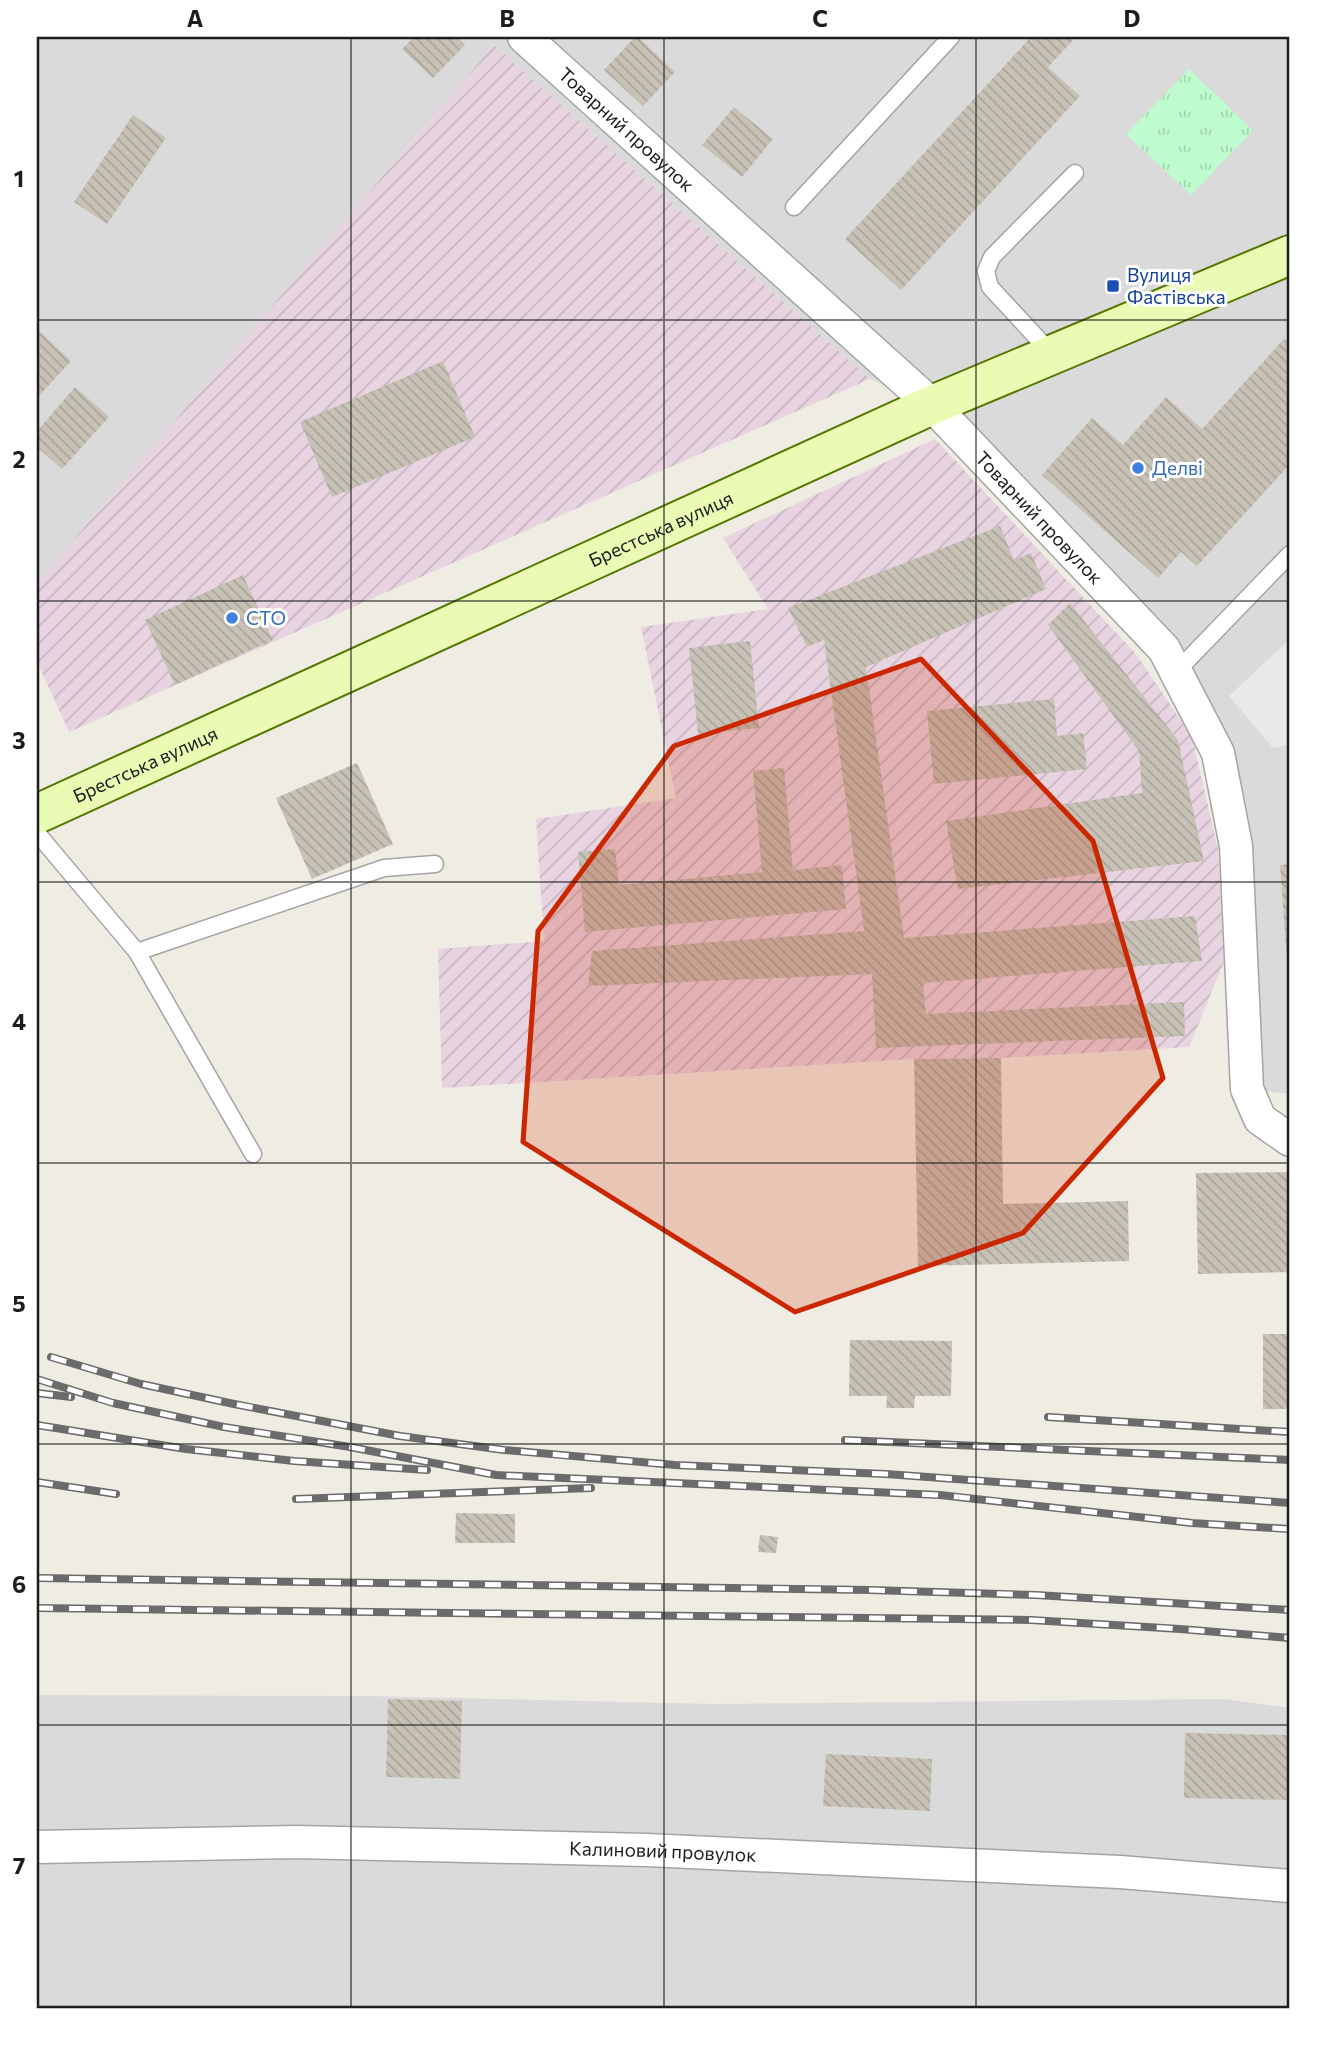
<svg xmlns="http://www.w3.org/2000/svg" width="1327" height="2045" font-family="Commissioner,sans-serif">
<defs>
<pattern id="industrial-furrows" width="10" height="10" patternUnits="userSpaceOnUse" patternTransform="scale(1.75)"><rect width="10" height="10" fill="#e8d4e1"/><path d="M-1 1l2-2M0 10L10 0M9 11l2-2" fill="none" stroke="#c7b6c1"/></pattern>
<pattern id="park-tufts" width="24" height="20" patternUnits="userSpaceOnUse" patternTransform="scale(1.75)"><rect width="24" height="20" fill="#befbce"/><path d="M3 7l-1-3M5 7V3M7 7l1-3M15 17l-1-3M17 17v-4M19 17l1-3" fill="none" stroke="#a3d7b0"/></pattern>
<pattern id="building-back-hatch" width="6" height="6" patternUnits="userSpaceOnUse" patternTransform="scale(1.75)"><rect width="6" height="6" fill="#c7c1b6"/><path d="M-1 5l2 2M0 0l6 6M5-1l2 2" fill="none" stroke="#aaa59c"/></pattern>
</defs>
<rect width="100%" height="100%" fill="#efede3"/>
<g fill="#dbdada">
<polygon points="37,37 1290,37 1290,1094 1247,1089 1236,846 1164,649 932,405 870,379 494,45 37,583"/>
<polygon points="37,1695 367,1696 714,1704 1224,1699 1290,1708 1290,2008 37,2008"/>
</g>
<g fill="url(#industrial-furrows)">
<polygon points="494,45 870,379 69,732 37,662 37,583"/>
<polygon points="935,439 1136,654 1192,737 1218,849 1224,962 1189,1047 1001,1058 914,1059 442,1088 438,949 544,941 536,819 676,798 641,627 768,609 723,538"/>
</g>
<polygon fill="url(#park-tufts)" points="1189,69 1253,130 1191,195 1126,134"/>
<polygon fill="#e9e9e9" points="1290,639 1290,744 1273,748 1229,696"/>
<g fill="url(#building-back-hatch)">
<polygon points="414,37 456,37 465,45 433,78 402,49"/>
<polygon points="635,37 638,37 675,72 643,106 604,70"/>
<polygon points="1028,37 1076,37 1048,67 1080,96 901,290 845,239 1030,38"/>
<polygon points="734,107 773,139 742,177 702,145"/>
<polygon points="133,115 166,138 107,224 74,202"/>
<polygon points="37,329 71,361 37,398"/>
<polygon points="1284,339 1290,344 1290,464 1197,566 1181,552 1158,578 1042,475 1092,418 1123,445 1166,397 1202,429"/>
<polygon points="443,361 475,437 332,497 300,422"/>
<polygon points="75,387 109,417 62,469 37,447 37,431"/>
<polygon points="1000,526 1014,560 1031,553 1046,589 866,667 904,938 1195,916 1202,961 923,983 926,1014 1184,1002 1185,1036 876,1048 872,974 588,986 592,951 864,931 824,640 807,647 788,608"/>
<polygon points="243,575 273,640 175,685 145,620"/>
<polygon points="1070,603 1178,740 1204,861 958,889 946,821 1142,793 1139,751 1048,625"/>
<polygon points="750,641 759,728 698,734 689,648"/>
<polygon points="1054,699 1057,736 1083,733 1087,769 934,784 927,711"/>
<polygon points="357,763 393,844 312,879 276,798"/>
<polygon points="784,768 793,870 842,865 846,909 585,932 578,852 615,849 619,885 762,872 753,771"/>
<polygon points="1290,864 1290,974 1288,974 1280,865"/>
<polygon points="1001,1058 1003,1204 1128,1201 1129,1261 918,1266 914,1059"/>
<polygon points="1290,1172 1290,1272 1198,1274 1196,1173"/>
<rect x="1263" y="1334" width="27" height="75"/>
<polygon points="850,1340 952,1341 951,1396 915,1396 914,1408 886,1408 887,1396 849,1396"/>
<polygon points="456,1513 515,1514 515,1543 455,1543"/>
<polygon points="760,1535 778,1537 776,1553 758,1552"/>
<polygon points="388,1699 462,1701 460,1779 386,1777"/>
<polygon points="1185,1733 1290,1735 1290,1800 1184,1798"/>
<polygon points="826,1754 932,1759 930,1811 823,1806"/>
</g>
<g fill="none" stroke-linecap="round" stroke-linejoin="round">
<defs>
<g id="lane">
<polyline points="794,207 951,37"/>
<polyline points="1052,354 990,287 986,271 992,257 1075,173"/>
<polyline points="1176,672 1290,554"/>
<polyline points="37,833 137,952 253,1154"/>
<polyline points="137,952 384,868 435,864"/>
</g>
<g id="street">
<path id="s1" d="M524 37 932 405 1164 649 1218 753 1236 846 1247 1089 1260 1119 1290 1140"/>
<path id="s2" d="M37 1847 296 1842 647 1850 1120 1872 1290 1886"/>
</g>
<g id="secondary">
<path id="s3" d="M37 814 932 405 1290 255"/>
</g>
</defs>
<use href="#lane" stroke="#a4a4a4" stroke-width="19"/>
<use href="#street" stroke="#a4a4a4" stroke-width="35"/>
<use href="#secondary" stroke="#547701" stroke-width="42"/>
<use href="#lane" stroke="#fff" stroke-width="16"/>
<use href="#street" stroke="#fff" stroke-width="32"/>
<use href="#secondary" stroke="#eafbb4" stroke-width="38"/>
<defs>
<g id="rail">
<polyline points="51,1357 141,1384 234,1404 400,1436 504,1450 675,1465 886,1474 1290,1503"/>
<polyline points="37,1379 113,1403 224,1427 350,1447 496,1475 940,1495 1192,1523 1290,1529"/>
<polyline points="37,1393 71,1397"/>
<polyline points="1048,1417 1290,1432"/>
<polyline points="37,1425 186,1449 294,1461 427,1470"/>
<polyline points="845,1440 1290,1460"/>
<polyline points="37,1482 116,1494"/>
<polyline points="296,1499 591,1488"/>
<polyline points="37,1578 870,1590 1036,1595 1290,1610"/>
<polyline points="37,1608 1031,1620 1180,1629 1290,1638"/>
</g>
</defs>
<use href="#rail" stroke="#6b6b6b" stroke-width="8"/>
<use href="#rail" stroke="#fff" stroke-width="5" stroke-dasharray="16" stroke-linecap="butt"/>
</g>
<path fill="#cb2700" fill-opacity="0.2" stroke="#cb2700" stroke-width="5" stroke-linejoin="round" d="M921 659 1093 841 1163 1078 1023 1233 795 1312 523 1142 538 931 674 746Z"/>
<path fill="none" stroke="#1d1d1d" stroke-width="2" stroke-opacity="0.55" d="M351 37V2008M664 37V2008M976 37V2008M37 320H1290M37 601H1290M37 882H1290M37 1163H1290M37 1444H1290M37 1725H1290"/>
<rect fill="#1a4fb4" stroke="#fff" stroke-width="2.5" x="1106" y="279" width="14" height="14" rx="3.5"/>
<g fill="#3f7fe0" stroke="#fff" stroke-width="2.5">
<circle cx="1138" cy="468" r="7"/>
<circle cx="232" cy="618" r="7"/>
</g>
<g text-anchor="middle" stroke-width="6" stroke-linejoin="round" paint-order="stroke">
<g font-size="19" fill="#1d1d1d" stroke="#fff">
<text dy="7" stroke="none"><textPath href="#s1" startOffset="138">Товарний провулок</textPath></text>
<text dy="7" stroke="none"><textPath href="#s1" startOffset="705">Товарний провулок</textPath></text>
<text dy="7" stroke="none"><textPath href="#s3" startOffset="686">Брестська вулиця</textPath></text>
<text dy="7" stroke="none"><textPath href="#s3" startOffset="119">Брестська вулиця</textPath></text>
<text dy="7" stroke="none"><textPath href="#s2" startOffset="626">Калиновий провулок</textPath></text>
</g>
<g font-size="19" fill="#164399" stroke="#fff" text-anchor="start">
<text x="1127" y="282">Вулиця<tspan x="1127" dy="22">Фастівська</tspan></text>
</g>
<g font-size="19" fill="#366cbe" stroke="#fff" text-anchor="start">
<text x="1152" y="475">Делві</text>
<text x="246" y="625">СТО</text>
</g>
</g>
<rect width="1327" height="2045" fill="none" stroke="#ffffff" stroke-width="77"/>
<rect x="38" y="38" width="1250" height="1969" fill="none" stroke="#1d1d1d" stroke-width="2.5"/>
<g font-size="23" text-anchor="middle" font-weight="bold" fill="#1d1d1d">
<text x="195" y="27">A</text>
<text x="507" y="27">B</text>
<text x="820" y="27">C</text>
<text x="1132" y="27">D</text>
<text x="19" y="187">1</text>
<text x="19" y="468">2</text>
<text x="19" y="749">3</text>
<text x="19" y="1030">4</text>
<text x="19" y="1312">5</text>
<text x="19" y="1593">6</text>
<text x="19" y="1874">7</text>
</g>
</svg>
